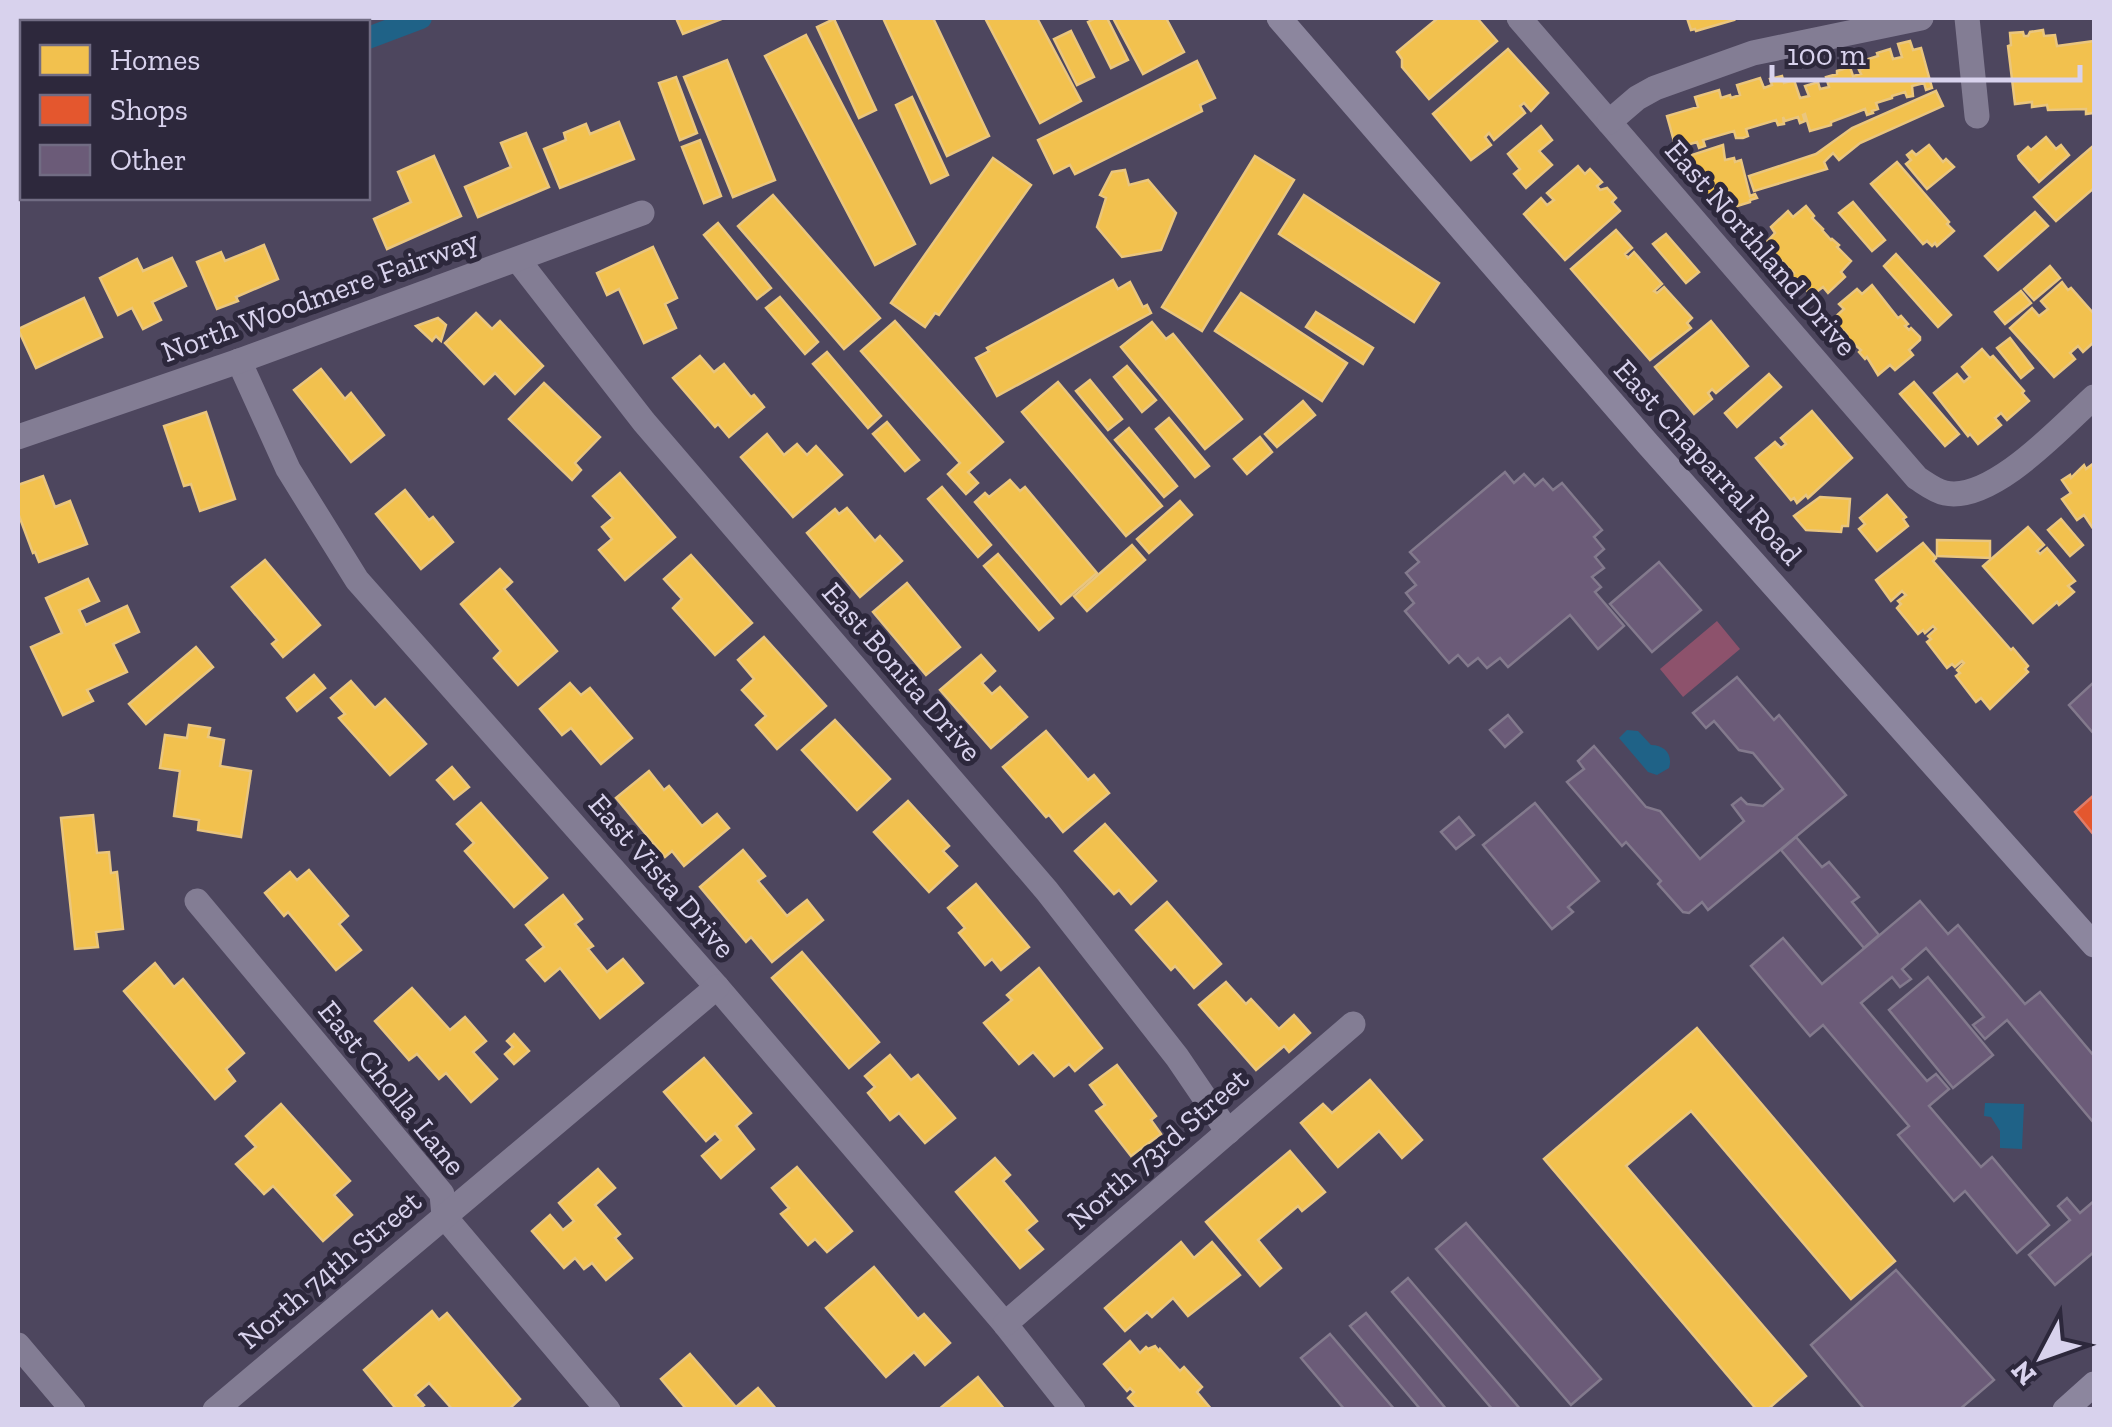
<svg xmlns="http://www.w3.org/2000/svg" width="2112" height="1427" font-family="'Zilla Slab',serif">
<rect width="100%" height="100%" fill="#4d465e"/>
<polygon fill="#8d526c" points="1717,621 1740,649 1683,697 1660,669"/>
<g fill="#1f6287">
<path d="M1627 730 1638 731 1651 745C1665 745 1673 755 1669 768L1657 775 1648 772 1619 738Z"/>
<polygon points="1985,1103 2024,1104 2022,1149 2000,1148 2000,1131 1991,1117 1984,1116"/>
</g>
<g fill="#f2c14e" stroke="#eac67e" stroke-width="2.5">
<polygon points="676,18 724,18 683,34"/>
<polygon points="883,18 933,18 989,136 947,156"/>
<polygon points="985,18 1037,18 1081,101 1040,123"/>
<polygon points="1096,18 1107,18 1128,60 1111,68 1088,22"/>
<polygon points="1113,18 1166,18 1184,52 1143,74"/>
<polygon points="1438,18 1477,18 1497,41 1429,99 1402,67 1402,59 1397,52"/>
<polygon points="1687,18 1733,18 1734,20 1696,31 1695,29 1691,30"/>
<polygon points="834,19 876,110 859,118 817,27"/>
<polygon points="2043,30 2044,36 2055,35 2057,46 2094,41 2094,113 2086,114 2086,109 2048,110 2047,105 2032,107 2032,102 2015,104 2008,46 2011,45 2010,33 2023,32 2024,36 2028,36 2030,32"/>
<polygon points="1071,31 1094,77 1077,85 1054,39"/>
<polygon points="806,35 915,244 875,265 765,56"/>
<polygon points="1910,41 1913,50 1921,48 1932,88 1926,90 1924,83 1912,86 1913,96 1907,97 1905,92 1892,96 1892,98 1876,103 1878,109 1872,111 1873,113 1867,115 1865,109 1831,122 1831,125 1810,131 1805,114 1803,115 1805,121 1800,123 1798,117 1785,121 1783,117 1784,124 1778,125 1776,120 1746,129 1748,136 1743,138 1736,138 1734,131 1703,140 1705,146 1699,148 1697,142 1683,146 1686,157 1723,145 1725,160 1734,158 1735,162 1741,160 1750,196 1755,194 1757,198 1750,200 1750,202 1718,212 1715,204 1709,205 1705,193 1701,195 1697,182 1705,180 1703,173 1694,176 1691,168 1682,170 1667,116 1698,107 1695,97 1719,90 1721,98 1730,95 1731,98 1740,95 1737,85 1760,78 1764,88 1772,85 1770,79 1782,76 1784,83 1794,80 1800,98 1809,96 1805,86 1818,82 1820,89 1829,87 1826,77 1837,74 1837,71 1850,67 1853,76 1861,74 1859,70 1867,67 1865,60 1878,56 1877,53 1890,49 1893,59 1902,57 1898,44"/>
<polygon points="1508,49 1548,93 1531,111 1524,103 1520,106 1525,113 1494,140 1489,133 1485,137 1491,145 1471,160 1433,114"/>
<polygon points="727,60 775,180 733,197 684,77"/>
<polygon points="1197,61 1215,98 1200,105 1202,111 1075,174 1070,165 1054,173 1038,140"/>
<polygon points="676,77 697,133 680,140 659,83"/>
<polygon points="1936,91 1943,106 1860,143 1839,160 1833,153 1824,162 1827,169 1754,191 1749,176 1816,154 1852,128"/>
<polygon points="912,97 948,175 931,183 896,105"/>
<polygon points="619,122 634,159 560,188 544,149 566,140 564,133 586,124 590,134"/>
<polygon points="1541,126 1552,140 1539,151 1552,165 1526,188 1514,174 1520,169 1508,154"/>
<polygon points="526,133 549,187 478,217 465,187 511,167 501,143"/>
<polygon points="2046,137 2056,149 2061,145 2069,155 2039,182 2019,159 2018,156 2028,147 2031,150"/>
<polygon points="700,140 721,196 704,203 682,147"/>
<polygon points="1929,145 1943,162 1946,159 1954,167 1927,189 1906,164 1911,160 1907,155 1912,151 1916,155"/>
<polygon points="2092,147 2094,149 2094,188 2056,221 2034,197"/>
<polygon points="434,156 461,216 387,249 374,219 411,202 398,172"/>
<polygon points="1255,156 1294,180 1202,331 1162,307"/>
<polygon points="993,158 1031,185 939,315 935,313 925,327 891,303"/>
<polygon points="1897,162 1949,222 1947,224 1954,231 1937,246 1935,243 1932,246 1927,241 1923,244 1871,184"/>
<polygon points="1578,166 1585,174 1590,169 1602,182 1597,186 1600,190 1607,188 1616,198 1612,202 1620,211 1565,260 1524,214 1541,198 1547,205 1554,200 1547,193"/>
<polygon points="1125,170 1129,185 1148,180 1176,213 1161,250 1122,257 1097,227 1106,198 1100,195 1112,172"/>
<polygon points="773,195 880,318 844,349 738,226"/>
<polygon points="1304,195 1439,283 1414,322 1279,234"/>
<polygon points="1853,202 1885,240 1872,251 1839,213"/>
<polygon points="1806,206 1814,216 1812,218 1823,229 1822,230 1831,240 1832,239 1839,245 1837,247 1851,261 1841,272 1845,277 1828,293 1823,287 1811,296 1799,280 1797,282 1792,275 1794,273 1765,244 1775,233 1771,227 1788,211 1793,217"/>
<polygon points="2035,212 2048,226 1998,270 1985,256"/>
<polygon points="718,223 771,288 757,299 704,235"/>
<polygon points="1616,230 1632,248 1625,254 1628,258 1634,252 1662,284 1654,291 1657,293 1664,287 1692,318 1687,323 1691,328 1650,360 1571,269"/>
<polygon points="1666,234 1699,272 1686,283 1653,244"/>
<polygon points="264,245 278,279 236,297 238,301 217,309 197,262 221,252 225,261"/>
<polygon points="653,247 677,298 665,304 676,328 644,343 619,289 607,295 597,273"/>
<polygon points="1896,254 1951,315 1938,327 1884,266"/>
<polygon points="172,258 186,286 152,302 161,320 143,329 132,308 118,315 100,278 137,259 143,271"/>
<polygon points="2050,266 2060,278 2034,300 2024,289"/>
<polygon points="1113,280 1118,289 1130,282 1143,307 1147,305 1151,313 997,396 976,358 989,351 987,348"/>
<polygon points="2062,282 2068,290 2071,288 2094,314 2094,342 2083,352 2078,346 2070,353 2075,359 2054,377 2010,328 2032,308 2039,316 2048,309 2041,301"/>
<polygon points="1872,285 1898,318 1901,316 1908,324 1905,326 1909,330 1911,328 1920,337 1920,340 1909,350 1913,355 1895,370 1890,365 1878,375 1867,357 1865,359 1859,352 1861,350 1845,336 1847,334 1832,320 1844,309 1839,304 1857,289 1862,294"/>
<polygon points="2021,291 2031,303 2005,324 1995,312"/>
<polygon points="1241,293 1347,363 1322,401 1215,331"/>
<polygon points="780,297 818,342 805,354 766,308"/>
<polygon points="84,298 102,337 36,368 18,329"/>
<polygon points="1316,312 1373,348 1363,364 1306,327"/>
<polygon points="476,313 492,329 500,321 543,366 515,394 495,373 484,384 445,343"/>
<polygon points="438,318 446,325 441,341 436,336 432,341 416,326"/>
<polygon points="895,321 1003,442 968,472 978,483 966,494 948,474 960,463 861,351"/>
<polygon points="1711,321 1748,366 1716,393 1712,389 1708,393 1712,399 1694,414 1655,367"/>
<polygon points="1152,322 1166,339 1173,334 1242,419 1205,449 1121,347"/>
<polygon points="2010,338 2033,368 2021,378 1997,348"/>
<polygon points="1982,349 1990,358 1993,356 2024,391 2022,393 2029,401 2007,420 2001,413 1995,418 2001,425 1978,444 1970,434 1968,436 1934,393 1957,374 1964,382 1970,377 1962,367"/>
<polygon points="827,352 881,416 868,428 813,364"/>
<polygon points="700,356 714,372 724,364 751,397 754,395 764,407 729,437 718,424 715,427 673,378"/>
<polygon points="1127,366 1156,400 1142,412 1114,377"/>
<polygon points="321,369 345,399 351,393 384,435 351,462 294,390"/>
<polygon points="1769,374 1781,387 1737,427 1725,413"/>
<polygon points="1090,380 1122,419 1108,430 1076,391"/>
<polygon points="1058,382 1162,506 1126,536 1022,412"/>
<polygon points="1914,382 1959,434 1945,446 1900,394"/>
<polygon points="544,383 600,437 575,463 581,470 572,480 509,419"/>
<polygon points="1303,401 1315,415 1277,447 1265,434"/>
<polygon points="1812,411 1852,458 1808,498 1806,495 1797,503 1794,498 1791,500 1756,458 1775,442 1781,448 1786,444 1781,438"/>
<polygon points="206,412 235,499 200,511 191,484 184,486 164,426"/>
<polygon points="1169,418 1209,466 1195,477 1156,429"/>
<polygon points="887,422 919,460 905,471 873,434"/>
<polygon points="1129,428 1177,486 1164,497 1115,440"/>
<polygon points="767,434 784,455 797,444 807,455 816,446 842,475 793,517 741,457"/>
<polygon points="1260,437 1272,452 1247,474 1234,459"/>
<polygon points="2094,463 2094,525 2092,527 2084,515 2077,520 2062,499 2071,493 2062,480 2070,475 2071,478 2084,465 2086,469"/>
<polygon points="620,473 675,537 625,580 599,550 612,539 602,527 613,518 593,496"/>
<polygon points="43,476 55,507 70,501 87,544 39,562 35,552 33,553 18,513 18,485"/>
<polygon points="1010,480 1020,491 1025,487 1097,573 1061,604 975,502 985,493 989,497"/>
<polygon points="942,487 991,545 978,557 928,499"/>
<polygon points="405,490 429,520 433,517 453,542 421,569 376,514"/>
<polygon points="1887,495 1906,517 1903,519 1908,526 1877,551 1859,529 1865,524 1860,518"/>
<polygon points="1820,497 1850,499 1848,526 1842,526 1841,532 1806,530 1794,516"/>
<polygon points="1180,501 1192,515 1149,553 1137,539"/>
<polygon points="847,508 875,541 880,536 902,561 860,597 807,533 835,509 839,514"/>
<polygon points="2061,519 2083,545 2070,556 2048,530"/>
<polygon points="2028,527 2044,545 2037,551 2040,554 2047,548 2075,581 2068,586 2074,592 2059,605 2057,602 2033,623 1983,566"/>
<polygon points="1937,540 1990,541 1990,558 1937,556"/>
<polygon points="1923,543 1936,558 1933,561 2011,650 2013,648 2028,666 2025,669 2028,672 1990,709 1981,698 1976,702 1956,676 1960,673 1957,670 1964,663 1962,661 1955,667 1952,664 1947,668 1927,642 1931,639 1928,636 1936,629 1933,626 1925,633 1923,630 1918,634 1897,608 1901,604 1898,601 1906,595 1902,591 1891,601 1876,580"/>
<polygon points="1132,545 1145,560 1087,611 1074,596"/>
<polygon points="998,554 1053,618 1039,630 984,566"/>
<polygon points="691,555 752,623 715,655 673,608 682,599 664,579"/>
<polygon points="265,560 320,625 283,657 272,644 277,640 232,587"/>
<polygon points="500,569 512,582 504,589 557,651 518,685 494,658 501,651 461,604"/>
<polygon points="88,579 99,601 79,610 86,625 127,606 139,632 113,644 127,672 87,690 93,701 63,715 31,647 62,633 46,598"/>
<polygon points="907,583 960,647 926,675 873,612"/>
<polygon points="764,637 826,706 777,749 756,725 766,716 742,690 754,679 738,660"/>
<polygon points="196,647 213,667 146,724 129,704"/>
<polygon points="981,655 995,671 982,683 992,694 1000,687 1027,717 991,748 940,690"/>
<polygon points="314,675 325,688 297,711 287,698"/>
<polygon points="351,681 375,708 385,699 426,744 390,775 339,718 345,714 331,698"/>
<polygon points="570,683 581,695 590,688 632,738 601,764 571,728 562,735 540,709"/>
<polygon points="835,720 890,779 857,810 802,750"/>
<polygon points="189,725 210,728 208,737 224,740 220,766 251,771 241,837 198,830 199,820 174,816 180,771 160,768 165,735 187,738"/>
<polygon points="1046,731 1088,780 1094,775 1109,793 1063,832 1049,815 1046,817 1003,767"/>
<polygon points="452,767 469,787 454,799 437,780"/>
<polygon points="649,771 664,790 669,786 702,826 717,814 729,828 684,866 672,851 665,857 616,798"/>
<polygon points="908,801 949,846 943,851 957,866 929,892 874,832"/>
<polygon points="481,803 547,878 514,907 465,851 474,843 457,824"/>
<polygon points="93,815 97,853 109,852 111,873 117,872 123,929 96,932 98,947 75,949 61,818"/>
<polygon points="1105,824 1156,881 1131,904 1119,890 1114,894 1075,851"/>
<polygon points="743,850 765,876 758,881 787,916 807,900 823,920 772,962 751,937 746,942 700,887"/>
<polygon points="309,870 348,916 339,924 361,950 336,970 288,912 284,916 265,893 290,872 297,880"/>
<polygon points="976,884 1029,947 1001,970 992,959 985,965 959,933 965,928 948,908"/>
<polygon points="563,895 582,919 575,924 593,946 588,949 607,972 623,959 643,983 600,1018 560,968 545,981 527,960 544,947 526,925"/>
<polygon points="1167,902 1221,964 1194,988 1175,966 1171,970 1136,930"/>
<polygon points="802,952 879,1042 849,1068 772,978"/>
<polygon points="155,963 174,987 183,979 244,1053 226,1069 235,1081 215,1099 124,991"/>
<polygon points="1039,968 1102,1048 1075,1071 1069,1064 1054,1076 1033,1052 1019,1064 984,1023 1012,1000 1007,995"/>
<polygon points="1226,982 1246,1004 1251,999 1279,1029 1294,1015 1310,1033 1289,1052 1284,1046 1256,1070 1199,1005"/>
<polygon points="412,988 450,1030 465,1017 486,1041 473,1052 497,1079 471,1102 446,1073 439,1079 417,1054 409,1060 375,1021"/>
<polygon points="1697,1028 1895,1261 1851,1299 1691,1111 1626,1166 1806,1376 1767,1410 1757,1410 1544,1159"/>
<polygon points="514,1034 529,1051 514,1064 505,1054 513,1047 507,1041"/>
<polygon points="890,1055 911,1080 918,1075 955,1118 925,1143 899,1113 890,1120 868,1093 875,1087 865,1076"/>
<polygon points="704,1058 751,1113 736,1126 754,1149 721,1178 702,1156 721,1140 715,1133 706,1141 664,1092"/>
<polygon points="1117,1065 1156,1116 1151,1120 1161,1134 1131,1156 1096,1111 1105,1105 1090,1085"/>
<polygon points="1370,1080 1422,1140 1402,1158 1379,1131 1338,1167 1301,1123 1323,1104 1332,1113"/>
<polygon points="281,1104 350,1181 334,1195 352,1215 323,1241 273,1186 264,1194 236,1164 256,1147 246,1136"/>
<polygon points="1290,1151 1325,1192 1302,1211 1298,1206 1258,1240 1281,1268 1260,1286 1206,1222"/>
<polygon points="995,1158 1010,1175 1003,1181 1037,1221 1026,1230 1043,1249 1020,1268 956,1192"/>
<polygon points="797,1167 852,1231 827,1252 815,1239 808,1245 781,1214 789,1208 772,1188"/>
<polygon points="598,1169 615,1188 595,1205 620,1234 615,1238 632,1258 606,1280 592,1263 584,1269 575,1258 564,1268 532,1231 550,1215 563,1230 574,1221 559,1203"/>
<polygon points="1181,1242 1194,1258 1212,1242 1240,1275 1188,1316 1173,1298 1152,1317 1147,1312 1125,1331 1105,1308"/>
<polygon points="874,1267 918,1319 924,1314 950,1343 925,1365 914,1352 886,1377 826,1308"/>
<polygon points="432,1311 439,1320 447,1313 520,1399 508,1410 453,1410 429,1383 415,1395 424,1405 418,1410 397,1410 364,1370"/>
<polygon points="1130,1341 1140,1353 1146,1347 1148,1349 1155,1346 1159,1351 1160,1349 1180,1371 1184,1367 1202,1387 1197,1392 1212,1410 1139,1410 1128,1398 1134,1392 1130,1388 1127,1391 1104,1364"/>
<polygon points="690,1354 736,1407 758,1388 777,1410 687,1410 661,1379"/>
<polygon points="978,1377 1005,1410 938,1410"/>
</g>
<polygon fill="#e4572e" stroke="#e07c67" stroke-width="2.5" points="2094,795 2094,835 2075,812"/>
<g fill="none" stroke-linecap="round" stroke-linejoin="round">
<g stroke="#1f6287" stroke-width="22">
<polyline points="368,38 421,18"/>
<polyline points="18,171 22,169"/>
</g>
</g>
<g fill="#6b5b78" stroke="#837a8d" stroke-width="2.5">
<polygon points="1505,472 1514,483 1524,474 1535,486 1543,479 1553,490 1562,483 1602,530 1594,537 1604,549 1595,557 1604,568 1592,577 1601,587 1595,592 1624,626 1598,649 1570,615 1508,667 1500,658 1487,668 1478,658 1468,666 1458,655 1449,663 1405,611 1414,603 1406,593 1416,585 1406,573 1419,562 1410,552"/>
<polygon points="1659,562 1701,610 1652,652 1610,604"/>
<polygon points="1737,677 1774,720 1779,715 1846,795 1708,910 1702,902 1689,913 1683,912 1658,884 1661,881 1626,842 1622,846 1567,782 1584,769 1578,761 1594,746 1646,807 1660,811 1700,859 1744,821 1732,805 1741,798 1747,804 1763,806 1783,789 1753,753 1739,750 1714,721 1706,728 1693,713"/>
<polygon points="2094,682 2094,734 2069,705"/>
<polygon points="1508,715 1522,732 1505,747 1490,730"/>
<polygon points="1535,803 1599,881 1568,907 1573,912 1552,929 1483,845"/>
<polygon points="1459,817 1474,835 1456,849 1441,832"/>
<polygon points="1796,837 1822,867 1829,862 1859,897 1852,902 1879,935 1864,948 1781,850"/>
<polygon points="1920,901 1948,934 1958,925 2025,1004 2040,992 2094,1056 2094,1123 2007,1020 1985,1039 1973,1025 1984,1017 1926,948 1902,969 1911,979 1900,987 1892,977 1861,1003 1927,1081 1936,1074 1949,1089 1929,1106 1981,1167 1992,1157 2049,1225 2017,1253 1965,1191 1954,1201 1898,1135 1909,1126 1823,1025 1810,1036 1751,966 1783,938 1822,984"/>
<polygon points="1928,977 1993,1055 1953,1088 1889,1010"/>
<polygon points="2067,1198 2080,1213 2094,1201 2094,1252 2055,1285 2029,1255 2070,1220 2058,1206"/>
<polygon points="1466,1223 1601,1379 1571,1405 1436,1249"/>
<polygon points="1896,1270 1994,1380 1959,1410 1865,1410 1811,1345"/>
<polygon points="1408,1278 1521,1410 1493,1410 1392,1292"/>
<polygon points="1366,1313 1447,1410 1421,1410 1350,1326"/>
<polygon points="1330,1334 1395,1410 1345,1410 1301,1358"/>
</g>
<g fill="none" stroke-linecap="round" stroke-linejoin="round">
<g stroke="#837d94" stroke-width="25">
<path d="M1519 18 1917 478C1925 483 1935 491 1945 493 1992 503 2061 427 2094 397"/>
<polyline points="1967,18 1977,116"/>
<polyline points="1609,122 1637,98 1655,88 1753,53 1921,18"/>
<polyline points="518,260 644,422 1047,891 1177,1057 1228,1132"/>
<polyline points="239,361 288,469 357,580 717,987 1005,1324 1073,1410"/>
<polyline points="18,437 239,361 642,213"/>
<polyline points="197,901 442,1194 444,1216 608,1410"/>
<polyline points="1005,1324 1353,1024"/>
<polyline points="18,1345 73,1410"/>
<polyline points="215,1410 717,987"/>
</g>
<g stroke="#8c869e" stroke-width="25">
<polyline points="1279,18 1647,443 2094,945"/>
<polyline points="2065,1410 2094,1384"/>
</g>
</g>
<g text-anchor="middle" stroke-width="10" stroke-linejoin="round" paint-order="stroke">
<g font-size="30" fill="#d8d2ed" stroke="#2d283c">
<text transform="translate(1761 248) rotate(49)" y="10">East Northland Drive</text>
<text transform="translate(320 296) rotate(-20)" y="10">North Woodmere Fairway</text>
<text transform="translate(1708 462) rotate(48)" y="10">East Chaparral Road</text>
<text transform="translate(902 672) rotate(49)" y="10">East Bonita Drive</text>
<text transform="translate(662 876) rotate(49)" y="10">East Vista Drive</text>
<text transform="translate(392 1088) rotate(51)" y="10">East Cholla Lane</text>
<text transform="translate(1158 1149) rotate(-41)" y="10">North 73rd Street</text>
<text transform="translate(330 1270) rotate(-40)" y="10">North 74th Street</text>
</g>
</g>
<rect width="2112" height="1427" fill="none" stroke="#d8d2ed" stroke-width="40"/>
<rect x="20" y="20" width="350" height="180" fill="#2d283c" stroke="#716c83" stroke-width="2.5"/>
<rect x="40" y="45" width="50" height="30" fill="#f2c14e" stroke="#716c83" stroke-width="2.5"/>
<text x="110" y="70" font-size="30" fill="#d8d2ed">Homes</text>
<rect x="40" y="95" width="50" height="30" fill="#e4572e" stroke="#716c83" stroke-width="2.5"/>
<text x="110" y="120" font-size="30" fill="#d8d2ed">Shops</text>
<rect x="40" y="145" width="50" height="30" fill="#6b5b78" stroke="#716c83" stroke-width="2.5"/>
<text x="110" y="170" font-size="30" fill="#d8d2ed">Other</text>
<g transform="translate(2042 1357) rotate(229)" stroke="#2d283c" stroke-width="8" paint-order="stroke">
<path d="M0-8L18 38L0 25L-18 38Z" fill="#d8d2ed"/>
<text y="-15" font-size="28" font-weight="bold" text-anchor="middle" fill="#d8d2ed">N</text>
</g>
<path d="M1772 65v15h308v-15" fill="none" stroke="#d8d2ed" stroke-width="5"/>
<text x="1787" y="65" font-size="30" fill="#d8d2ed" stroke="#2d283c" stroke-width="8" paint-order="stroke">100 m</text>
</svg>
